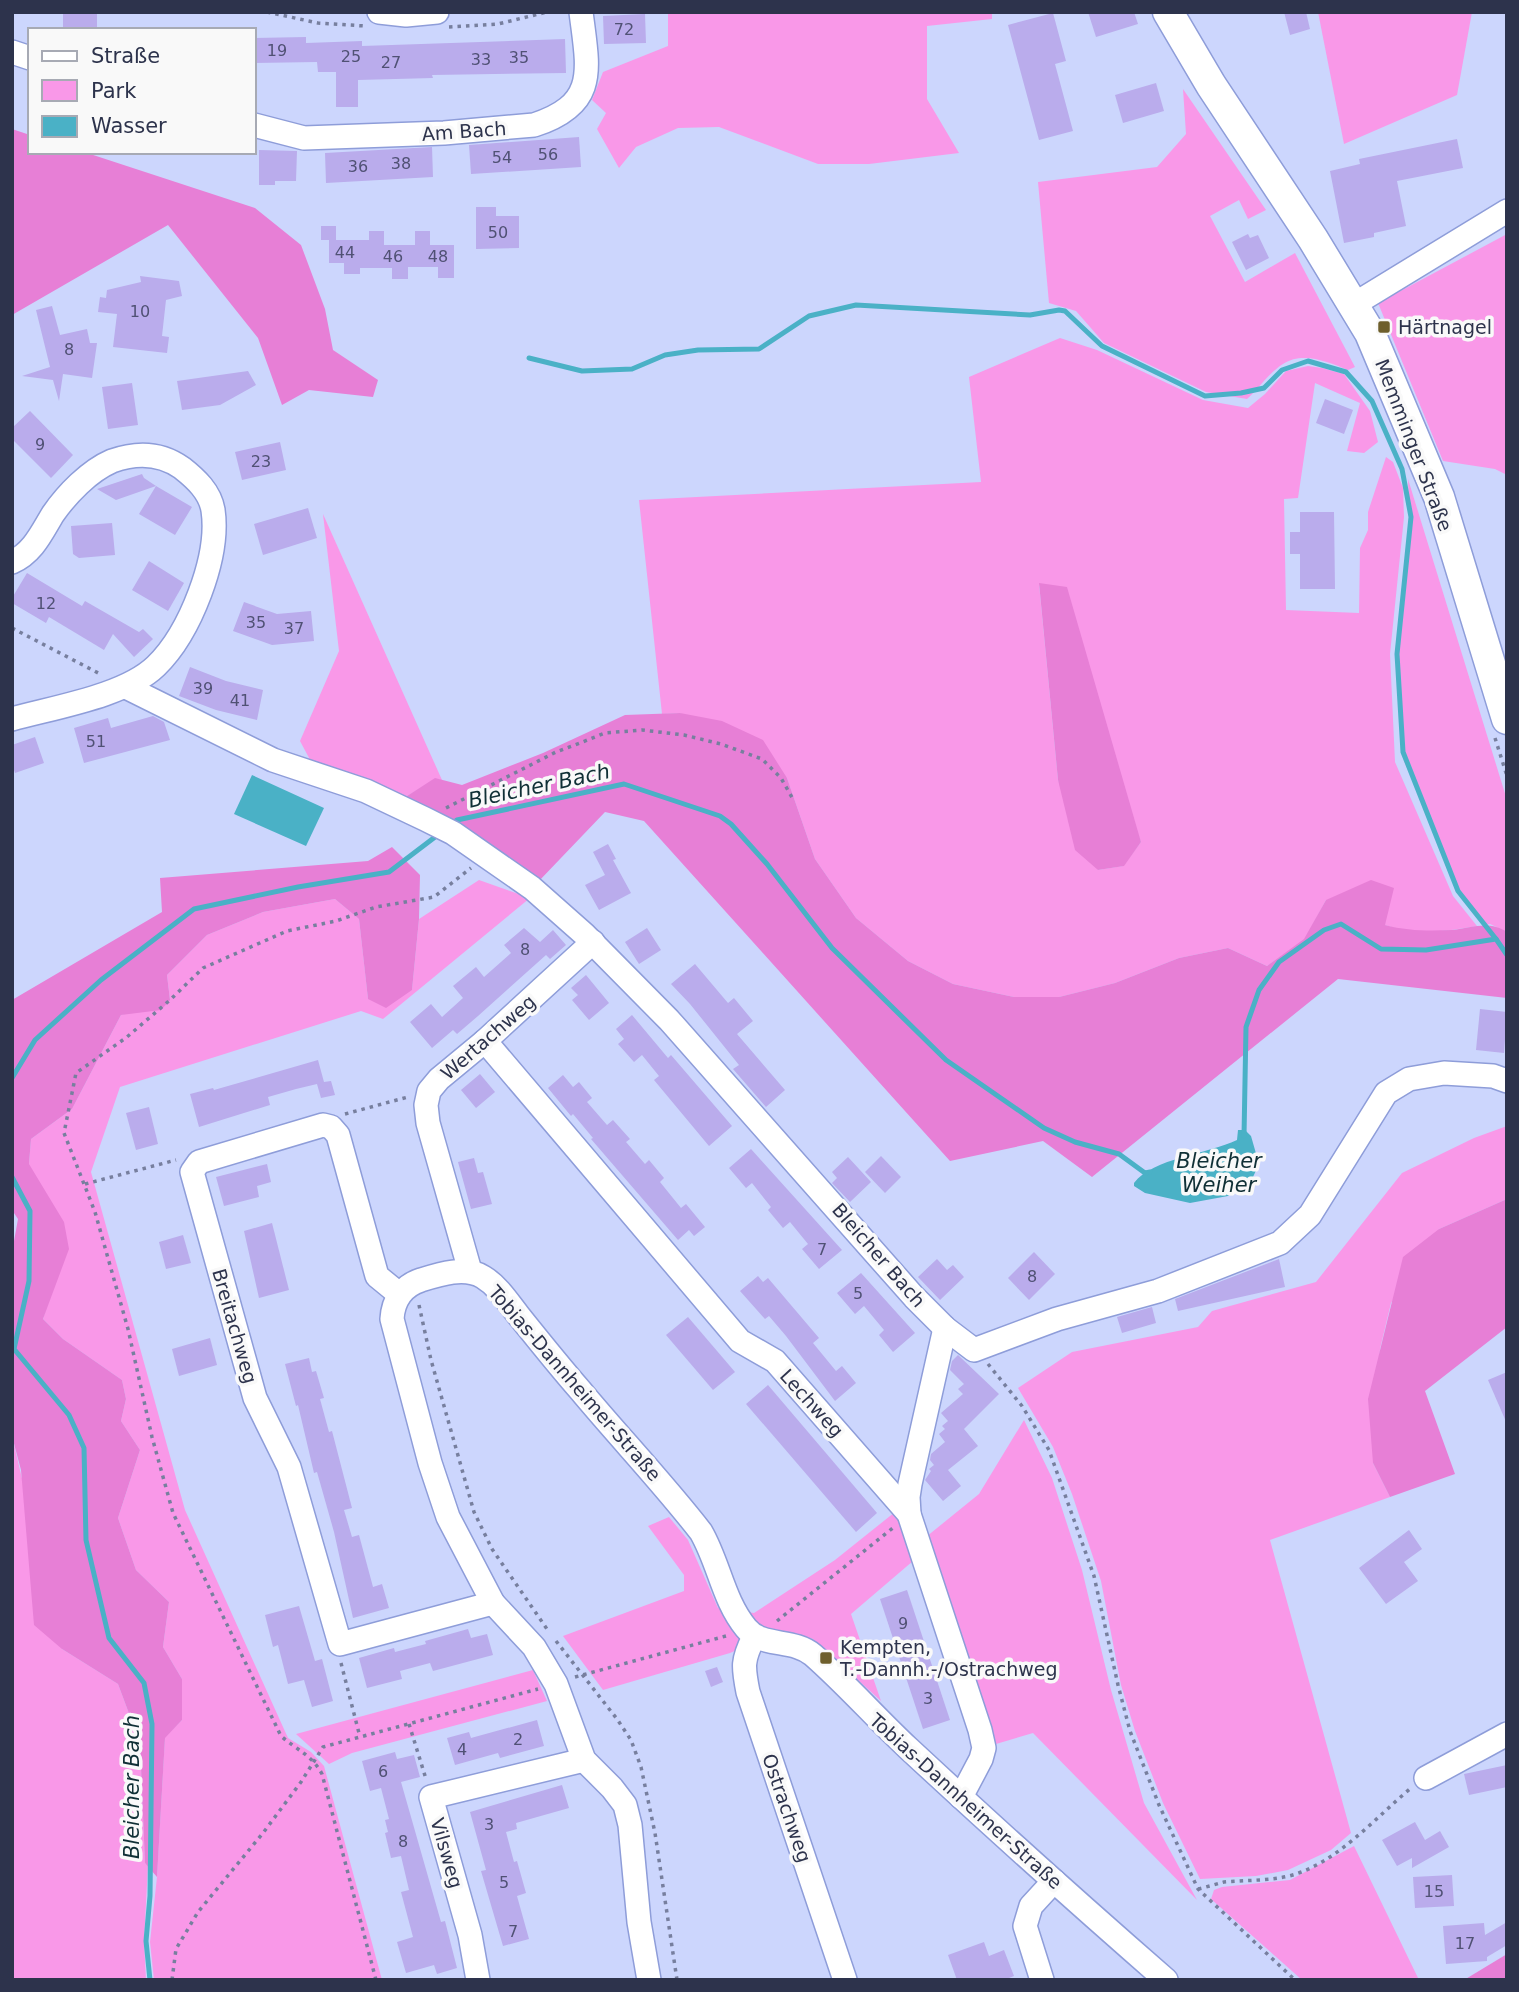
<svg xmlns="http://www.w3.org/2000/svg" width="1519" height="1992" font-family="'DejaVu Sans',sans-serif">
<rect width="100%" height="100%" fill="#ccd6fd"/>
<g fill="#f998e8" fill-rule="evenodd">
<polygon points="668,12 992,12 992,19 927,26 927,99 959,153 869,164 818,164 719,127 678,128 636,147 619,168 597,129 606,113 592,100 603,72 668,46"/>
<polygon points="1318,12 1472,12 1457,95 1344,144"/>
<path d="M1183 89 1266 210 1248 219 1239 200 1210 216 1245 282 1295 253 1355 367 1348 370C1328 362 1303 351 1283 364 1271 371 1257 390 1247 399L1206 392 1104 343 1076 311 1049 303 1038 182 1157 167 1186 134Z"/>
<polygon points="1507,234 1507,475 1495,469 1443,461 1378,303"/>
<path d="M1060 338 1097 350 1203 400 1248 408 1265 394 1286 371 1308 366 1322 368 1344 374 1370 411 1378 442 1364 453 1347 451 1360 403 1315 383 1298 498 1284 499 1286 610 1359 613 1360 548 1368 530V512L1386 457 1393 462 1403 488 1404 517 1390 654 1395 762 1453 896 1477 926C1454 930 1427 934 1404 930 1377 925 1351 911 1326 900L1305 939 1267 966 1228 948 1179 958 1115 983 1059 997H1014L953 984 908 961 856 918 815 859 787 778 680 713 662 714 639 500 981 482 969 377ZM1039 584 1141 842 1123 866 1098 870 1058 780Z"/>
<polygon points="1408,479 1507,800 1507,932 1490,924 1485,925 1460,891 1404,761 1397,654 1409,517"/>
<polygon points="323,514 442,780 435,779 404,798 315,769 300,741 339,651"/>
<polygon points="479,880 530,898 383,1019 361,1011 120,1087 91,1172 185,1510 288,1738 311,1752 324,1766 382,1980 154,1980 150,1942 157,1877 165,1737 182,1720 182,1679 163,1647 169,1602 136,1570 118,1518 140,1450 121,1421 126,1399 122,1380 63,1339 43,1319 50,1295 29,1164 31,1139 72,1109 121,1015 170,1000 167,975 207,935 263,912 335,899 359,919 368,999 412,990 419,919"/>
<polygon points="1507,1126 1507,1199 1439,1229 1391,1303 1380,1349 1373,1463 1390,1497 1270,1540 1351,1833 1331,1850 1288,1870 1256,1876 1200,1879 1163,1803 1135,1731 1121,1685 1101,1581 1072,1494 1053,1447 1018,1388 1072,1352 1198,1327 1212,1311 1316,1282 1402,1173 1474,1138"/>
<polygon points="1024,1420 1052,1478 1082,1570 1111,1690 1144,1803 1197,1900 1033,1733 996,1744 926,1537 979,1494"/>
<polygon points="12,1436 62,1649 118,1684 140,1743 145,1863 148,1866 144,1941 146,1980 12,1980"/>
<polygon points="895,1512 913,1561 851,1614 881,1701 813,1639 782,1631 730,1653 603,1690 563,1636 684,1591 684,1575 648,1526 669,1517 688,1540 718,1608 754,1613 835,1560"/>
<polygon points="533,1670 547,1701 352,1753 329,1764 296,1734"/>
<polygon points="1354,1846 1419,1980 1302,1980 1211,1899 1214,1890 1222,1887 1290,1880"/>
</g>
<g fill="#e77fd6">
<polygon points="12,129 30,135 30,152 84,152 255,208 301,245 325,309 333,350 378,380 373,397 309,390 282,405 258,338 168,225 12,315"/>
<polygon points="1039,583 1067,587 1141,842 1124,866 1098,870 1075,850 1058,780"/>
<path d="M680 713 722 721 763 740 787 778 815 859 856 918 908 961 953 984 1014 997H1059L1115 983 1179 958 1228 948 1267 966 1304 939 1326 900 1371 880 1394 888 1385 925C1407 931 1429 931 1452 930 1472 928 1489 920 1507 932V998L1338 979 1092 1177 1043 1141 950 1161 644 821 605 812 538 882 404 798 435 778 462 785 543 753 625 715Z"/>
<polygon points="392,847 420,875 419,919 412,990 386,1008 368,999 359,919 335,899 263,912 207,935 167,975 170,1000 161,1010 121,1015 72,1109 31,1139 29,1164 64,1222 69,1249 43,1319 63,1339 122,1380 126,1399 121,1421 140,1450 118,1518 136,1570 169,1602 163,1647 182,1679 182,1720 165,1738 157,1877 145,1863 140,1743 118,1684 62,1649 34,1625 21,1470 12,1436 12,1252 18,1219 12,1210 12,1000 162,912 160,878 368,861"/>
<polygon points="1507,1199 1507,1327 1425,1391 1455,1474 1390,1497 1373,1463 1368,1399 1403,1257 1439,1229"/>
<polygon points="1507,1954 1507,1980 1464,1980"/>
</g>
<g fill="#4ab1c6">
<polygon points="252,775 324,808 306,846 234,814"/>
<path d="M1238 1130H1245L1251 1136 1259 1164 1253 1177 1228 1196 1190 1203 1145 1193 1134 1186V1183C1153 1158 1208 1154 1237 1140Z"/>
</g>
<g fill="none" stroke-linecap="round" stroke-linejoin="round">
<g stroke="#4ab1c6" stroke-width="5">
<polyline points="529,358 582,371 632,369 665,355 698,350 759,349 809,316 856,305 1030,315 1059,310 1065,311 1102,346 1205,396 1241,393 1264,388 1282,370 1308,361 1346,372 1372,401 1402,469 1411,517 1397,654 1403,752 1458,891 1496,939"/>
<polyline points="452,824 457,820 624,784 720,816 731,824 767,864 832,948 946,1060 1044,1128 1075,1142 1119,1154 1145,1173 1150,1172"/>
<polyline points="12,1078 35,1040 101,980 194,909 298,887 389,872 439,834"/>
<polyline points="1244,1136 1246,1027 1259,990 1279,962 1324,930 1341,924 1381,949 1426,950 1496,939 1507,955"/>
<polyline points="12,1177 30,1211 29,1281 14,1349 69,1415 84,1448 86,1540 109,1638 144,1683 152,1724 150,1896 146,1941 150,1980"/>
</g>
</g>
<g fill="#baacec">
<rect x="63" y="12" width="34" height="18"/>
<polygon points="1088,12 1134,12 1138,24 1096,37"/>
<polygon points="1284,12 1306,12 1310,29 1290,35"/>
<polygon points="1053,13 1066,61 1055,64 1073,131 1039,140 1008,25"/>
<polygon points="645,14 646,43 604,44 603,16"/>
<polygon points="306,37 306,43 362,41 362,46 565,39 566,73 432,75 433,78 358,80 358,107 336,107 336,72 318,72 317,62 254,63 254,38"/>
<polygon points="1156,83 1164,111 1123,123 1115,95"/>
<polygon points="579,137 581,167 471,174 469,145"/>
<polygon points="1457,139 1463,168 1397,181 1406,226 1374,233 1374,237 1344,243 1330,171 1360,164 1359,159"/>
<polygon points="432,147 433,177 326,183 325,153"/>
<polygon points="259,150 297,151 296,181 275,181 275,185 259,185"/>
<polygon points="476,207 496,207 496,216 519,216 519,248 476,249"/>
<polygon points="321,226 336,226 336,240 369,240 369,231 384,231 384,245 415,245 415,231 430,231 430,245 454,245 454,278 438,278 438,267 408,267 408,279 392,279 392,268 360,268 360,274 344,274 344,263 329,263 329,240 321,240"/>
<polygon points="1248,234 1250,238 1258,235 1269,258 1246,270 1232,242"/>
<polygon points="140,276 179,281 182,296 166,300 162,336 169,337 167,353 113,347 117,314 98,312 100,297 106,298 107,290 141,282"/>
<polygon points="52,306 60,335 87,329 90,343 97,343 92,378 63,374 59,401 53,380 22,376 50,367 36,310"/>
<polygon points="248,371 256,385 220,405 182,410 177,381"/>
<polygon points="132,383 138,425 108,429 102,387"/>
<polygon points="1325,399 1353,410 1344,434 1316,423"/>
<polygon points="30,411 73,455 51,478 12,439 12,428"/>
<polygon points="280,442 286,470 242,480 235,452"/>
<polygon points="142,474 144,478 156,486 116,500 97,489"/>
<polygon points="156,486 192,507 175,535 139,514"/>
<polygon points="308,508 317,538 263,555 254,524"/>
<polygon points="1300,512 1334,512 1335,589 1300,589 1300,554 1290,554 1290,532 1300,532"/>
<polygon points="112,523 115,555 79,558 73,554 71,526"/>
<polygon points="149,561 184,583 168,611 132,590"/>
<polygon points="27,573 82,606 85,601 139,632 143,629 153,639 134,657 113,634 104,650 49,617 46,623 12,603 12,598"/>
<polygon points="244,602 277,614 311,611 314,641 272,645 233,631"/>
<polygon points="190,667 226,681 263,690 257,720 216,710 179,696"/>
<polygon points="153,716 164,722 170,740 84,763 74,728 108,718 111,728"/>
<polygon points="35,737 44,763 15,773 12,764 12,745"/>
<polygon points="608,844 616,859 613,860 631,893 599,910 585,885 605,875 593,852"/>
<polygon points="524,928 540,942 553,930 566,945 550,959 546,955 478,1016 457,1034 453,1030 432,1048 410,1022 431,1004 442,1017 463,998 453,986 476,967 484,977 511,953 504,945"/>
<polygon points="647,928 661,950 639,964 625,942"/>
<polygon points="695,964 728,1003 734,998 753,1021 737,1034 785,1090 766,1107 733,1069 739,1065 690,1004 671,984"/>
<polygon points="586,975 609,1003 589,1020 572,1000 578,995 571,988"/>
<polygon points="1480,1009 1507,1012 1504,1053 1476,1050"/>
<polygon points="632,1015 668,1058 671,1055 732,1126 709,1146 654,1080 659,1076 642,1055 634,1062 618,1044 624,1039 616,1029"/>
<polygon points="318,1060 324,1082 331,1081 335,1095 321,1098 317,1084 296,1089 268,1097 270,1105 199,1127 190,1094 213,1088 214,1090"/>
<polygon points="480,1074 495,1092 476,1108 461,1090"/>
<polygon points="563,1075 573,1087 579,1082 592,1098 587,1102 607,1125 613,1120 630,1139 626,1142 645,1164 649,1160 664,1178 660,1182 681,1208 686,1204 705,1227 694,1236 689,1230 678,1240 591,1139 593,1138 573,1114 571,1116 548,1088"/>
<polygon points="149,1107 158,1144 136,1150 126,1113"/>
<polygon points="751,1149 842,1250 819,1269 802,1249 808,1244 790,1222 783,1228 768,1210 771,1207 752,1183 746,1188 729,1168"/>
<polygon points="881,1156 901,1177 885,1193 865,1172"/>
<polygon points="848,1157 871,1182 850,1202 832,1183 837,1178 832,1172"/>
<polygon points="474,1158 478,1173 483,1172 492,1204 471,1209 458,1162"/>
<polygon points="267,1164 271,1182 257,1186 259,1197 224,1206 216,1177"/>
<polygon points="272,1223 289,1290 259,1298 244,1231"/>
<polygon points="183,1235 191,1263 166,1269 159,1242"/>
<polygon points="1034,1252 1055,1274 1029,1300 1008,1278"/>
<polygon points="937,1259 947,1270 953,1265 964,1277 940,1300 918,1277"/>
<polygon points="1279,1259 1285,1287 1178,1311 1175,1299"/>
<polygon points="861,1273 915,1333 893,1352 879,1335 884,1330 864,1306 855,1314 837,1293"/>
<polygon points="758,1276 763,1282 768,1278 819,1338 813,1343 836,1371 842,1366 856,1383 835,1401 786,1336 769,1316 765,1319 740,1291"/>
<polygon points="1152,1307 1156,1323 1122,1333 1117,1317"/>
<polygon points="688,1317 735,1372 713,1390 666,1335"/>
<polygon points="210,1338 217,1365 179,1376 172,1349"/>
<polygon points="958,1355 999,1394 964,1429 978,1446 948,1470 961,1486 943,1501 925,1480 931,1471 929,1469 934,1465 930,1460 931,1454 945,1442 939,1434 945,1429 942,1426 948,1421 941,1413 963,1394 958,1389 964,1384 950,1370 952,1361"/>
<polygon points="309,1358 312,1372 316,1371 324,1398 320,1399 329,1432 332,1431 352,1508 344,1510 352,1537 359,1535 373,1587 382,1584 389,1608 353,1618 334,1532 317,1472 314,1473 298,1405 296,1406 285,1364"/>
<polygon points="1507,1372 1507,1424 1488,1380"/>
<polygon points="768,1385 877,1513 856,1532 746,1404"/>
<polygon points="1409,1530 1422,1549 1404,1562 1418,1581 1386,1604 1359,1568"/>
<polygon points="907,1590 950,1720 923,1729 880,1599"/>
<polygon points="299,1606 315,1661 322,1659 333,1701 312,1707 304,1680 288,1684 278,1645 273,1647 265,1615"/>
<polygon points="468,1629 471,1638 487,1634 493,1655 433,1671 430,1663 400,1671 402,1679 367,1688 359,1658 394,1648 395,1652 426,1644 425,1641"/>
<polygon points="717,1667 723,1682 711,1687 705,1671"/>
<polygon points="537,1720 544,1746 500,1758 498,1753 455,1765 447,1738 469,1732 471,1738"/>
<polygon points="395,1752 397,1759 414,1755 420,1777 401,1782 441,1922 445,1921 457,1968 437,1974 434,1965 406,1973 397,1942 413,1937 401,1892 409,1890 401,1856 391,1858 385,1833 388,1832 385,1820 389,1819 381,1788 370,1791 362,1761"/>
<polygon points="1507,1765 1507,1787 1469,1795 1464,1774"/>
<polygon points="562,1785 569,1808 516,1823 517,1829 506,1832 514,1862 517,1861 526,1893 517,1896 529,1939 503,1946 481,1871 486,1870 470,1812"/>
<polygon points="1415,1822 1425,1840 1440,1831 1449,1847 1412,1868 1412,1858 1397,1866 1382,1840"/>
<polygon points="1452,1875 1454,1906 1415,1908 1413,1877"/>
<polygon points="1507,1922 1507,1945 1487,1957 1487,1961 1446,1964 1443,1926 1484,1923 1485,1935"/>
<polygon points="984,1942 989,1956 1004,1950 1014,1976 1004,1980 957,1980 948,1955"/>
</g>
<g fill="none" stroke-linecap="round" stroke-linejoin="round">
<defs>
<g id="minor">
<polyline points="379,12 406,15 437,12"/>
<polyline points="12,52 30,58"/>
<path d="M254 125 304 138 444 133 534 125C599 104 588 69 581 12"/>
<polyline points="1353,305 1507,211"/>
<path d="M12 562C33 553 42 532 53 514 67 494 89 471 112 461 137 452 161 453 182 468 196 479 210 492 213 510 220 557 190 633 156 666 125 696 55 707 12 719"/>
<polyline points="126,687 273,760 366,791 425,819 453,833 532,888 584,934 669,1020 914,1297 945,1328 974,1350 1057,1319 1158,1291 1280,1243 1310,1215 1386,1093 1409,1079 1444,1073 1493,1076 1507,1081"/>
<polyline points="485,1041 740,1341 775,1361 909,1514 980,1730 984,1748 981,1759 961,1797"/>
<polyline points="470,1271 428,1123 426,1105 429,1091 439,1079 485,1041 593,942"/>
<polyline points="399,1294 377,1276 338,1135 331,1127 323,1125 199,1162 192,1172 255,1398 289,1467 340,1644 493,1603"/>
<polyline points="909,1514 908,1497 910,1484 945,1328"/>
<path d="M754 1637C742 1660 743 1667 748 1692L845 1980"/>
<polyline points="1426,1778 1507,1734"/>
<polyline points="478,1980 470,1935 431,1797 584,1760"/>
<path d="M649 1980 639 1922 630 1825 625 1805 612 1788 584 1760 556 1684 534 1647 493 1603 448 1517 430 1463 392 1319C393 1301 402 1286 421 1280 440 1274 465 1266 483 1277 498 1286 508 1302 519 1316 539 1341 559 1366 580 1390 620 1438 663 1483 701 1532 719 1563 723 1600 746 1628 762 1648 793 1638 813 1655 846 1684 876 1718 908 1748 993 1827 1079 1904 1166 1980"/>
<polyline points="1042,1980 1025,1926 1031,1906 1054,1881"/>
</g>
<polyline id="major" points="1168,12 1211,85 1313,239 1370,333 1439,497 1507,719"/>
</defs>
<use href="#minor" stroke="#8e9dd9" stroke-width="26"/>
<use href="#major" stroke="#8e9dd9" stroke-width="33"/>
<g stroke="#777f9e" stroke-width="3.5" stroke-dasharray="3.5 5" stroke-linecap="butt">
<polyline points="267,12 318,23 365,26"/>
<polyline points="449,27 498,24 547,12"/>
<polyline points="12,628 102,675"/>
<polyline points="1495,738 1507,776"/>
<polyline points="446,808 556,752 580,743 605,733 642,730 684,735 721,744 762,759 781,778 794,801"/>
<polyline points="345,1114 408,1097"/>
<polyline points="85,1184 176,1160"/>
<polyline points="419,1305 431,1360 474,1512 492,1549 549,1632"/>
<polyline points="988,1364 1022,1406 1049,1450 1094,1576 1118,1685 1130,1731 1159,1805 1198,1889 1295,1980"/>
<polyline points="777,1621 894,1527"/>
<polyline points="556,1641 617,1719 631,1740 641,1767 655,1833 677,1980"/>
<polyline points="341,1663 360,1737"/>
<polyline points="575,1677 726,1636"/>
<polyline points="409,1724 426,1779"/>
<path d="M1198 1889C1207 1887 1216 1884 1224 1882 1246 1880 1267 1881 1289 1876 1336 1864 1374 1819 1411 1788"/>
<polyline points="172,1980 176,1949 198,1912 263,1833 301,1782 323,1747 538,1689"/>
<path d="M376 1980 322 1774C312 1755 298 1751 281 1736L173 1513 152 1437 128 1329 95 1212 64 1133 76 1073 127 1037 170 1000 203 968 287 931 336 921 376 907 434 897 471 868"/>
</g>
<use href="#minor" stroke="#fff" stroke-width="23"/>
<use href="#major" stroke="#fff" stroke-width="30"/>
</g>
<g fill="#6e5f2c" stroke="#f9f9f9" stroke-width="2.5">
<rect x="1377" y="320" width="14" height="14" rx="3.5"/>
<rect x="819" y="1651" width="14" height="14" rx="3.5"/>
</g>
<g text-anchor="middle" stroke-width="7" stroke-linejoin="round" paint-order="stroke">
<g font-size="16" fill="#505174">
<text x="624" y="35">72</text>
<text x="277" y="56">19</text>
<text x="351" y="62">25</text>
<text x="519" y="63">35</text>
<text x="481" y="65">33</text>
<text x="391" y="68">27</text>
<text x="548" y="160">56</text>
<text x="502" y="163">54</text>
<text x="401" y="169">38</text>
<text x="358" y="172">36</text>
<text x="498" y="238">50</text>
<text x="345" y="258">44</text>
<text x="393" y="262">46</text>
<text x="438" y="262">48</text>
<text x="140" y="317">10</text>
<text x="69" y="355">8</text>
<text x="40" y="450">9</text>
<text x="261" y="467">23</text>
<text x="46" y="609">12</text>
<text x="256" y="628">35</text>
<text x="294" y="634">37</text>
<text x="203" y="694">39</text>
<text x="240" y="706">41</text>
<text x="96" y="747">51</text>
<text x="525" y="955">8</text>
<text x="822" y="1255">7</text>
<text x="1032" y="1282">8</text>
<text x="858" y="1299">5</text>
<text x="903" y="1629">9</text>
<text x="928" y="1704">3</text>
<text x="518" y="1745">2</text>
<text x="462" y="1755">4</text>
<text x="383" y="1777">6</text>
<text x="489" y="1830">3</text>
<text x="403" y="1847">8</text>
<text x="504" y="1888">5</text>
<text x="1434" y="1897">15</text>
<text x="513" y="1937">7</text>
<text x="1465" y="1949">17</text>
</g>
<g font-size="19" fill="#2d334c" stroke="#f9f9f9">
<text transform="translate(464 131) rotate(-4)" y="7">Am Bach</text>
<text transform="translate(1414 445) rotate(69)" y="7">Memminger Straße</text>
<text transform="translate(488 1037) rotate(-41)" y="7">Wertachweg</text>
<text transform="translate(879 1255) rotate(49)" y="7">Bleicher Bach</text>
<text transform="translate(235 1326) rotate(74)" y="7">Breitachweg</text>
<text transform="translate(575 1383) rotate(49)" y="7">Tobias-Dannheimer-Straße</text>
<text transform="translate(812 1403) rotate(48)" y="7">Lechweg</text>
<text transform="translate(966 1801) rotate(42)" y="7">Tobias-Dannheimer-Straße</text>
<text transform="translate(787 1808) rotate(71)" y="7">Ostrachweg</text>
<text transform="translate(447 1853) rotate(74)" y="7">Vilsweg</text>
</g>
<g font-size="19" fill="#2d334c" stroke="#f9f9f9" text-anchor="start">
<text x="1398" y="334">Härtnagel</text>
<text x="840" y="1654">Kempten,<tspan x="840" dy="22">T.-Dannh.-/Ostrachweg</tspan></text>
</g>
<g font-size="21" font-style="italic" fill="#103036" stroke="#f9f9f9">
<text transform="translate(539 786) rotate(-12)" y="7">Bleicher Bach</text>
<text x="1219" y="1168">Bleicher<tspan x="1219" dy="24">Weiher</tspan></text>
<text transform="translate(132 1787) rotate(-90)" y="7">Bleicher Bach</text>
</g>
</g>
<rect width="1519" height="1992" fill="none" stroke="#2d334c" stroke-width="28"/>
<rect x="28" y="28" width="228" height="126" fill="#f9f9f9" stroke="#a7aab4" stroke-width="2"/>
<rect x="42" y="51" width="35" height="10" fill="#ffffff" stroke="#a7aab4" stroke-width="2"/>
<text x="91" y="63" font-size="21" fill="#2d334c">Straße</text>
<rect x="42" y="80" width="35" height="21" fill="#f998e8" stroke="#a7aab4" stroke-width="2"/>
<text x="91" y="98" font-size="21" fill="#2d334c">Park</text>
<rect x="42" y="116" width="35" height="21" fill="#4ab1c6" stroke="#a7aab4" stroke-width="2"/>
<text x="91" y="133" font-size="21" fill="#2d334c">Wasser</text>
</svg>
